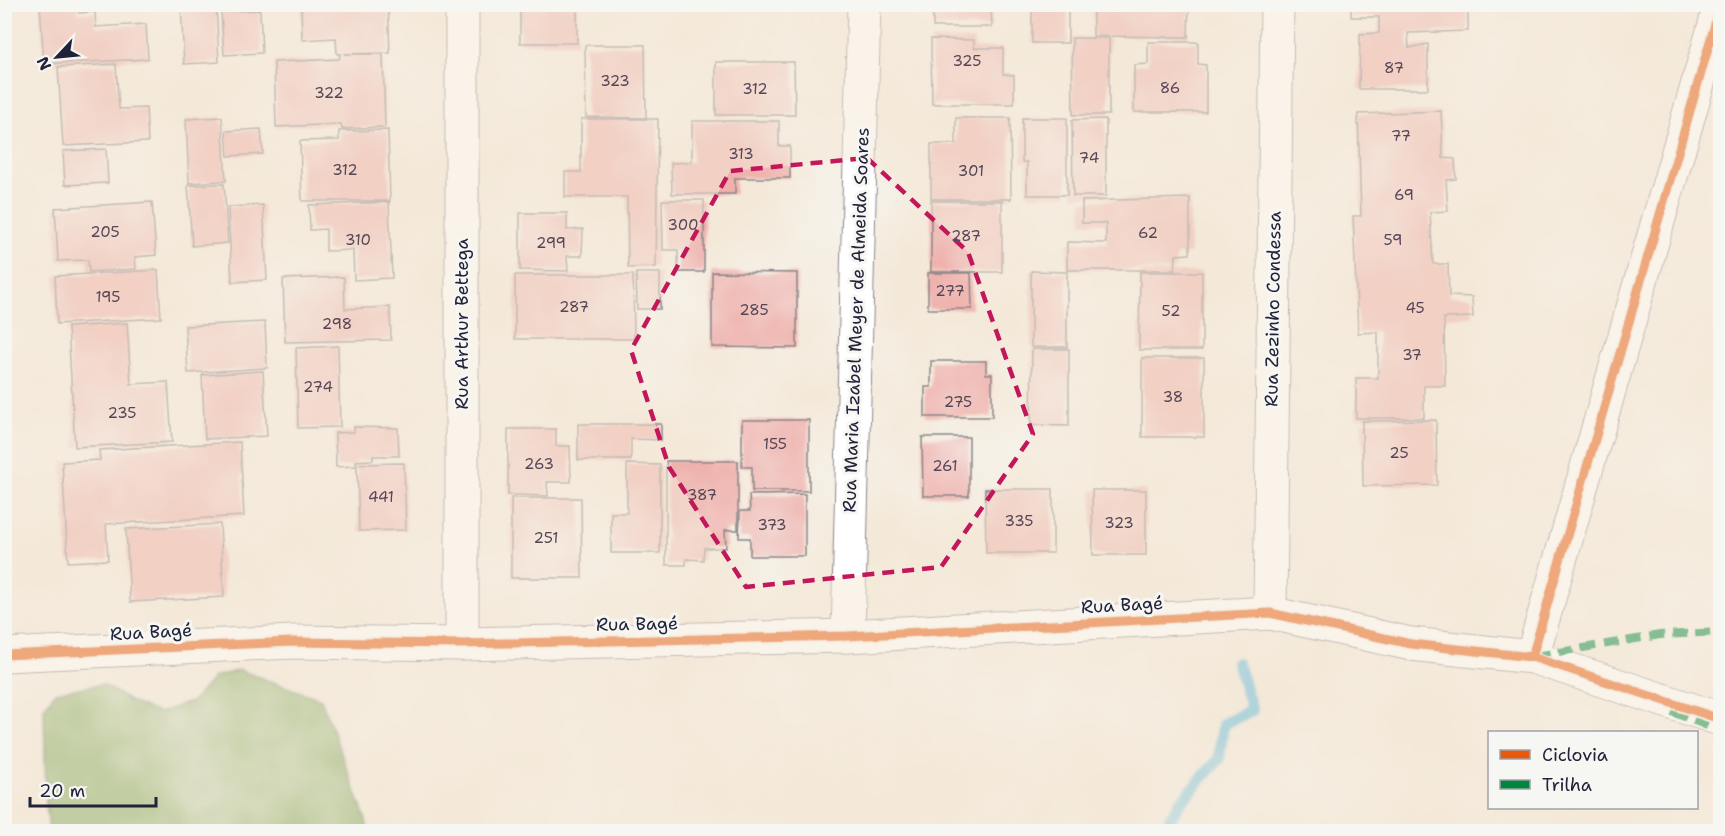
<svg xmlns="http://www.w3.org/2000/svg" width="1725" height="836" font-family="'Shantell Sans',sans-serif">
<rect width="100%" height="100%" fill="#f6f6f2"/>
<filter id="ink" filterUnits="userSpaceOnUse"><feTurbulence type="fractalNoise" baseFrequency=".0167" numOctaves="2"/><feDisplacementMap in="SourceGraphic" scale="12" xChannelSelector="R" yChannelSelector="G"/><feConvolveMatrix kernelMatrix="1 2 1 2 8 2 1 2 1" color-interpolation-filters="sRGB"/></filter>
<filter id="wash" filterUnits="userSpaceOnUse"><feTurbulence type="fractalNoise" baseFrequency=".008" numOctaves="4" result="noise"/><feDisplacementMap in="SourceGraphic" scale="24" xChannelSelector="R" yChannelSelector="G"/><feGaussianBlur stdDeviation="1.35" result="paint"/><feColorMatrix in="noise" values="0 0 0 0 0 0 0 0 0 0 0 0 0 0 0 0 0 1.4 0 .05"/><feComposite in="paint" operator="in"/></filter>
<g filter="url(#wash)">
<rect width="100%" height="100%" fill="#f4e9d9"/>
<polygon fill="#85ac62" stroke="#54674e" stroke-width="1.5" points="239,670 321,699 366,820 368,831 49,831 46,806 44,708 55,692 103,684 131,702 159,713 193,701 214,677"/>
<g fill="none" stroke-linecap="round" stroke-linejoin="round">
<polyline stroke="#5fbadd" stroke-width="12" points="1162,832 1179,804 1219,759 1223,724 1252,710 1237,663"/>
</g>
<g id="blocks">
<g fill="#efb1ac">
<polygon points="40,4 78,4 79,13 95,12 96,27 146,24 148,59 44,64"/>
<polygon points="181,4 216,4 219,62 184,64"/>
<polygon points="301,4 388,4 390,53 344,54 383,54 385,127 342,129 341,124 276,127 274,62 339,59 340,54 337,54 336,38 302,40"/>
<rect x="520" y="4" width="57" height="39"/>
<rect x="1032" y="4" width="36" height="39"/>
<polygon points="1093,4 1189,4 1188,37 1093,36"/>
<polygon points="1351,4 1435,4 1435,8 1468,8 1468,31 1408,33 1409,48 1428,44 1428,89 1359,89 1360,34 1379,33 1379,17 1351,17"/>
<polygon points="933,5 1013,5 1013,7 991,7 992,27 933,27"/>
<polygon points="260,10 262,53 224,55 221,12"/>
<polygon points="1072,38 1109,38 1109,115 1073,115"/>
<polygon points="931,39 974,40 974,48 1003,48 1003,74 1014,75 1014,104 932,104"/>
<polygon points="1148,42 1198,42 1198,64 1206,65 1206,112 1134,112 1134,65 1148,64"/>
<polygon points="585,45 645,45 646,118 586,117"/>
<polygon points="716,62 794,62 795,115 716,115"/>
<polygon points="116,64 119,109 146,108 148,142 63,146 58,67"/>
<polygon points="1441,111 1443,158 1455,159 1456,179 1446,180 1448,211 1430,212 1433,264 1448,264 1449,296 1472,297 1473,317 1444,318 1445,386 1424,386 1424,418 1356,418 1356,378 1378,378 1378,332 1358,333 1353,216 1361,216 1358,114"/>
<polygon points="222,117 226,181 189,183 186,119"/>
<polygon points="956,118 1010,118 1011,199 931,199 931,144 956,144"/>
<polygon points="1022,118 1067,118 1067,195 1027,195 1027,162 1022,162"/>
<polygon points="581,119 658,119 656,267 628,268 627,197 565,197 565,172 581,172"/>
<polygon points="1106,119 1106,196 1073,196 1072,120"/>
<polygon points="692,121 779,121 779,146 790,146 790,178 735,178 735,194 672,194 671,163 692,162"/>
<polygon points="261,129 263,154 228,156 226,131"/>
<polygon points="388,130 390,201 302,201 300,141 339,140 339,131"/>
<polygon points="106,149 108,183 65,185 63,151"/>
<polygon points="224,184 228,243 192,246 188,185"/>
<polygon points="1190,198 1190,254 1176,255 1175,270 1067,270 1067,242 1106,243 1106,223 1082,223 1082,201"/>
<polygon points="662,200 704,200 704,272 678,272 678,250 663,250"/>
<rect x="931" y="201" width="71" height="71"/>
<polygon points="152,202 156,255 135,257 136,269 89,272 88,260 58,261 55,208"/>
<polygon points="389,202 392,278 354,280 353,250 326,251 326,229 310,230 309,205"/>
<polygon points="263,205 267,280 232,282 228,207"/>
<polygon points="520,213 567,213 567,230 583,229 582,256 567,256 568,271 520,270"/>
<polygon points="158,270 161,318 57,324 55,276"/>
<polygon points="1031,271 1067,272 1067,347 1031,347"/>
<polygon points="712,272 797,273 797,348 712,347"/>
<polygon points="1140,272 1202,272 1202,350 1139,350"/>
<polygon points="636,273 660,273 660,309 637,309"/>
<polygon points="928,273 971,273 972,309 928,309"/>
<polygon points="515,275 633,275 634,339 515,339"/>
<polygon points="344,277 345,309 390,307 391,340 285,342 283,279"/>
<polygon points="265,322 267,368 188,373 185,326"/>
<polygon points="127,323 131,384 168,382 172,442 75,447 68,327"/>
<polygon points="338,346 340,427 298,428 296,348"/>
<polygon points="1032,349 1069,349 1069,426 1031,425"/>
<rect x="1142" y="358" width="62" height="79"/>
<polygon points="931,361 986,361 986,374 992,374 992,417 925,417 925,387 931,387"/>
<polygon points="263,371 267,436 205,439 202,375"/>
<polygon points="742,420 809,420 809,491 752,491 752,467 742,467"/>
<polygon points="1436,420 1437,485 1363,486 1362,421"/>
<polygon points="578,424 661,424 661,440 631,439 631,460 578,460"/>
<polygon points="354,427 398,428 399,456 373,456 373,460 356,461 356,464 404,463 406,530 359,531 357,466 336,467 335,433 354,432"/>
<polygon points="508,429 556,429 556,446 570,446 571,482 547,482 548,496 508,495"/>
<polygon points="922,437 969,437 969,496 923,496"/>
<polygon points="240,442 244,516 106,524 108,560 68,562 62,462 100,460 99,450"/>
<polygon points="666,461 738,461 738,530 725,530 726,548 704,548 703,560 686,559 686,565 666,565"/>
<polygon points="627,464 660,465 660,553 611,553 611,513 627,513"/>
<polygon points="985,489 1053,489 1053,553 986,553"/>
<polygon points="1092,490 1146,490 1146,555 1093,555"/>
<polygon points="805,494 805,556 750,556 750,538 739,538 740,511 750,511 749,495"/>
<polygon points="511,498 581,498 582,578 511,578"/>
<polygon points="220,524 224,597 130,602 126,529"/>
</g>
</g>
</g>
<g filter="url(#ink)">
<use href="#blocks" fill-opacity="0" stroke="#8b868a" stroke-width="1.5"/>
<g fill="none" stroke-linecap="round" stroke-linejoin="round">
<defs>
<g id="minor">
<polyline points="1720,7 1532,657 1720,719"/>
<polyline points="1270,613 1277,4"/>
<polyline points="848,636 864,4"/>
<polyline points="462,644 462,4"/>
<polyline points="4,655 293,642 462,644 848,636 1270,613 1411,644 1532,657"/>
</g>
</defs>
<use href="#minor" stroke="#8b868a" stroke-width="35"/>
<use href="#minor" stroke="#fff" stroke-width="33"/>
<g stroke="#00873e" stroke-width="8" stroke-dasharray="15 8" stroke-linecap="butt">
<polyline points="1536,656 1660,635 1720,632"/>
<polyline points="1672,712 1720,731"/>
</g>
<defs>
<g id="cycleway">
<polyline points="1720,7 1532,657 1720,719"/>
<polyline points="4,655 293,642 462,644 848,636 1270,613 1411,644 1532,657"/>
</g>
</defs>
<use href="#cycleway" stroke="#f6f6f2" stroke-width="13"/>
<use href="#cycleway" stroke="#e8590c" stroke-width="9"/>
</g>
</g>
<path d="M0 0H1725V836H0ZM867 158 968 252 1033 434 941 567 746 587 669 467 631 350 730 171Z" fill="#f4e9d9" fill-opacity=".55" fill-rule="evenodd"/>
<path fill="none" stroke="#c2185b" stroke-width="4.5" stroke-dasharray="12 8" stroke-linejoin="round" d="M867 158 968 252 1033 434 941 567 746 587 669 467 631 350 730 171Z"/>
<g text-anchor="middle" stroke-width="6" stroke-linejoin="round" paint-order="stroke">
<g font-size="15" fill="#554657">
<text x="967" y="66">325</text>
<text x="1394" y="73">87</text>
<text x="615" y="86">323</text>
<text x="1170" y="93">86</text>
<text x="755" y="94">312</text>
<text x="329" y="98">322</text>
<text x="1401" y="141">77</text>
<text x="741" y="159">313</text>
<text x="1089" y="163">74</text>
<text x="345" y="175">312</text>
<text x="971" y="176">301</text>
<text x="1404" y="200">69</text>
<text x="683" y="230">300</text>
<text x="105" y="237">205</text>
<text x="1148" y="238">62</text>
<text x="966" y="241">287</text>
<text x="358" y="245">310</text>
<text x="1393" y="245">59</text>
<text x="551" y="248">299</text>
<text x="950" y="296">277</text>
<text x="108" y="302">195</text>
<text x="574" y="312">287</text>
<text x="1415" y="313">45</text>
<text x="754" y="315">285</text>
<text x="1171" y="316">52</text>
<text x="337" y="329">298</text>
<text x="1412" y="360">37</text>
<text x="318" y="392">274</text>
<text x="1173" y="402">38</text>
<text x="958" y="407">275</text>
<text x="122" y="418">235</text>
<text x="775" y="449">155</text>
<text x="1399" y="458">25</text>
<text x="539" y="469">263</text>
<text x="945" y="471">261</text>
<text x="702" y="500">387</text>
<text x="381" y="502">441</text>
<text x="1019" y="526">335</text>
<text x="1119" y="528">323</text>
<text x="772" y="530">373</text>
<text x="546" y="543">251</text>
</g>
<g font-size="18" fill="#22223b" stroke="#f6f6f2">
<text transform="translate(1273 309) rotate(-89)" y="6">Rua Zezinho Condessa</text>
<text transform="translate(856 320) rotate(-88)" y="6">Rua Maria Izabel Meyer de Almeida Soares</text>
<text transform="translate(462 324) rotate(-90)" y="6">Rua Arthur Bettega</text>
<text transform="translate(1122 605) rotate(-3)" y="6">Rua Bagé</text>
<text transform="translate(637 624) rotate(-1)" y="6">Rua Bagé</text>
<text transform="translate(151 632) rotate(-3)" y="6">Rua Bagé</text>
</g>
</g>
<rect width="1725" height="836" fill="none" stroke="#f6f6f2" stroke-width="24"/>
<rect x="1488" y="731" width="210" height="78" fill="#f6f6f2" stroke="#a1a1a9" stroke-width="1.5"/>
<rect x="1500" y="750" width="30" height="9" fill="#e8590c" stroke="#a1a1a9" stroke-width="1.5"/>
<text x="1542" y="761" font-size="18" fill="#22223b">Ciclovia</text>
<rect x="1500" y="780" width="30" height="9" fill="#00873e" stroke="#a1a1a9" stroke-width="1.5"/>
<text x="1542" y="791" font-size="18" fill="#22223b">Trilha</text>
<g transform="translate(57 57) rotate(244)" stroke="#f6f6f2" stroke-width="4.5" paint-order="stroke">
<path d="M0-4.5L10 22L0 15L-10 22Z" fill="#22223b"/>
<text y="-9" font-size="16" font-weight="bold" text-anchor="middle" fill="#22223b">N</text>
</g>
<path d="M30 797v9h126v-9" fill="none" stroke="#22223b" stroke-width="3"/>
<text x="39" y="797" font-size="18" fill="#22223b" stroke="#f6f6f2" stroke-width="4.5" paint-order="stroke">20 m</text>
</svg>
